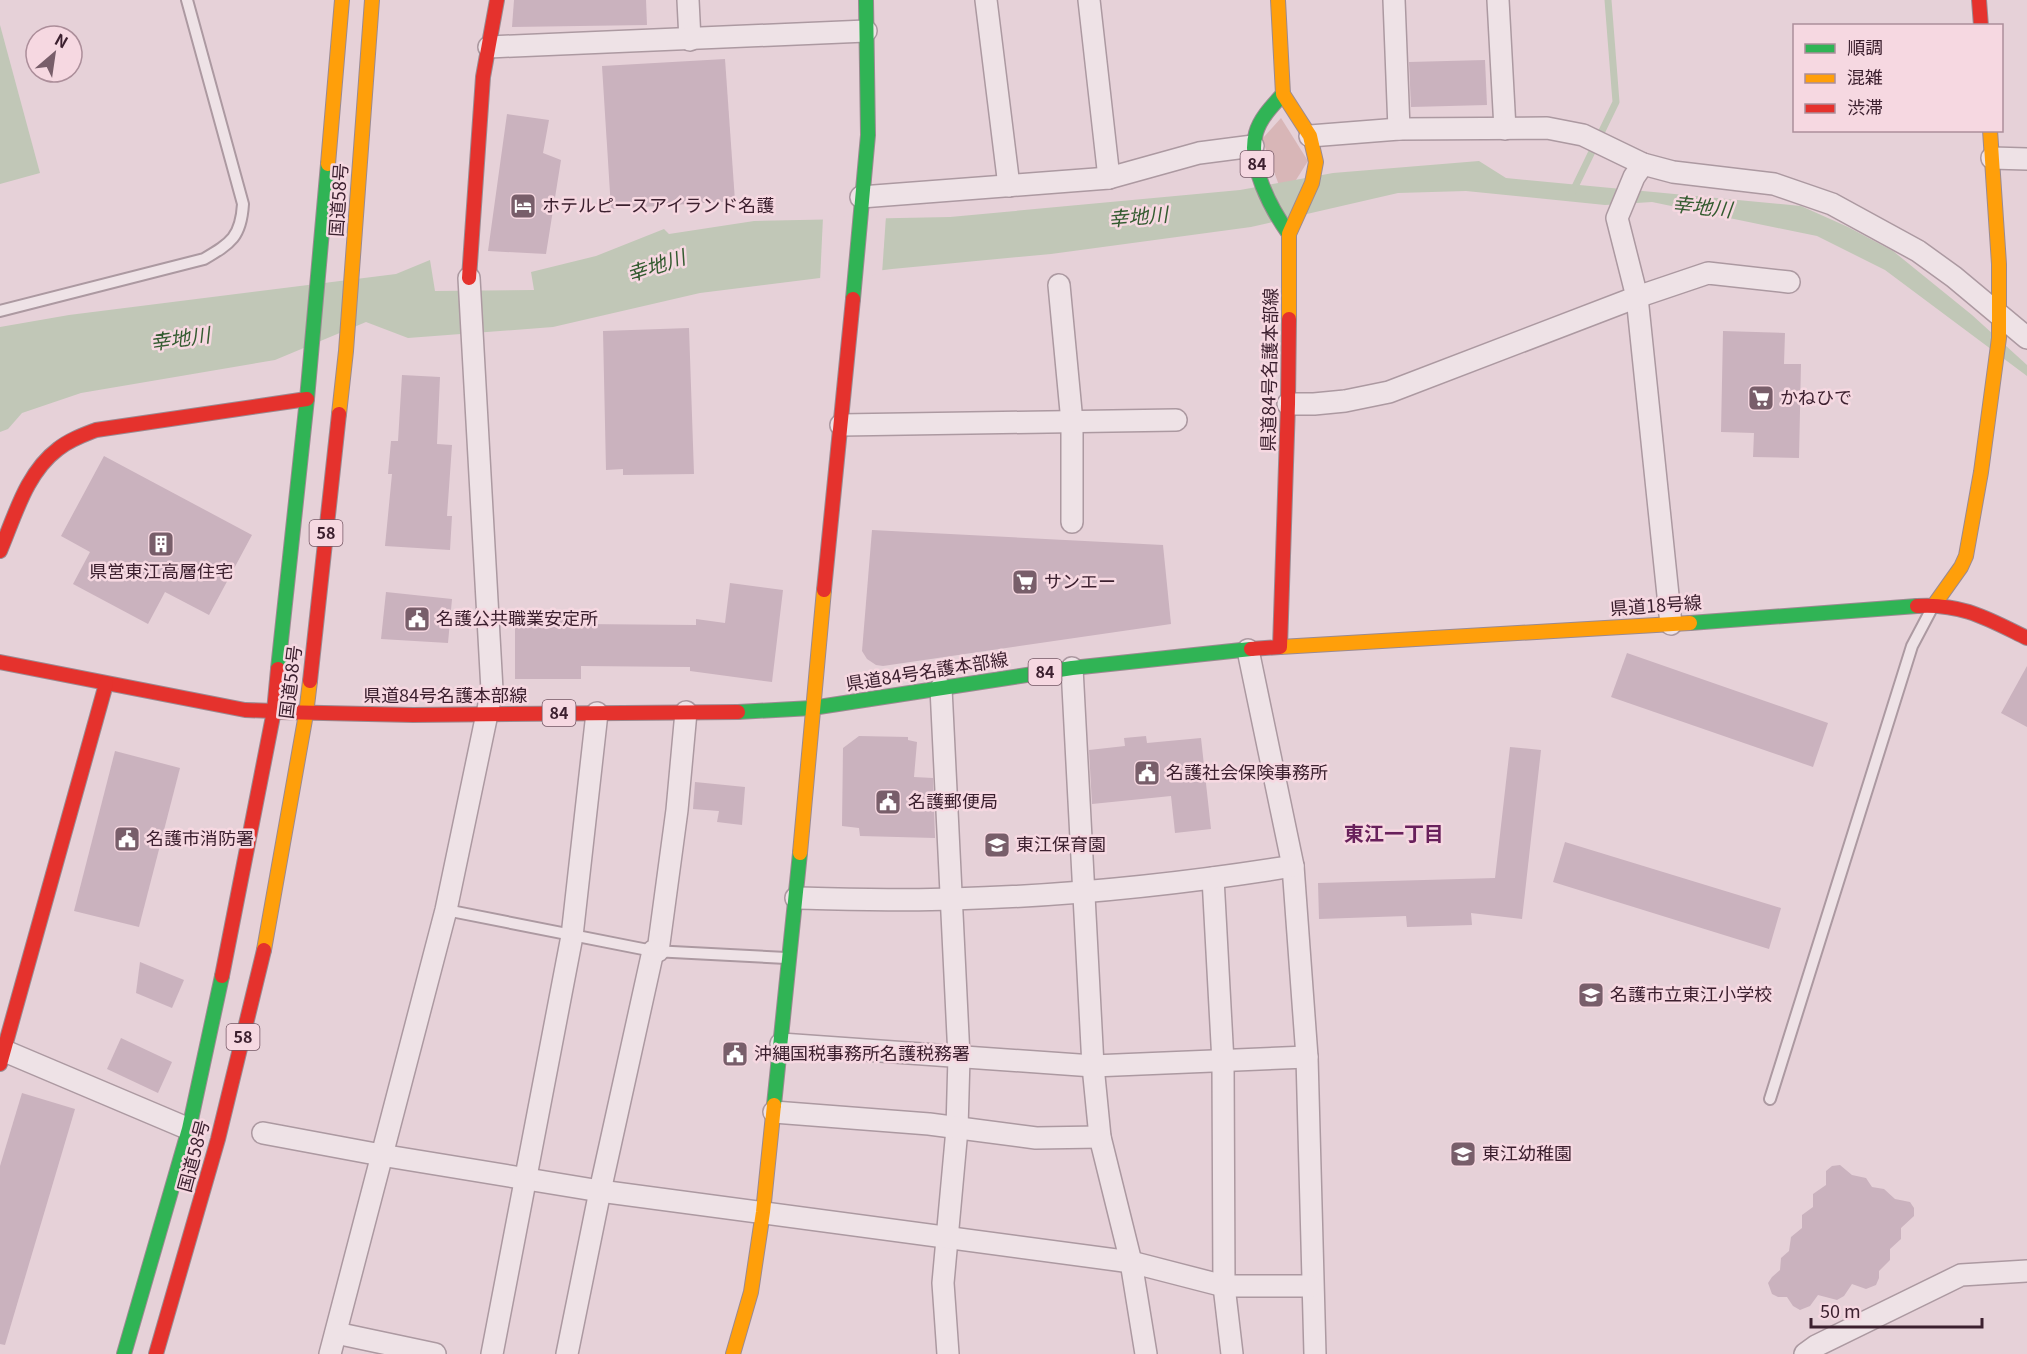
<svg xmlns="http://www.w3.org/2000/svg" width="2027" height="1354" font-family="Georgia,'Noto Sans JP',serif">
<rect width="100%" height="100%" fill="#e6d1d8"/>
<polygon fill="#d8b6b7" points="1281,118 1308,161 1284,199 1262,139"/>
<g fill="#c1c7b7">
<polygon points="0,25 40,173 0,184"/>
<polygon points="1479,161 1506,178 1801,206 1848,227 1893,251 1972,315 2027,365 2027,376 1885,270 1817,236 1652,202 1605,205 1466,191 1398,193 1251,227 1051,254 892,269 700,293 553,327 408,338 366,322 275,360 81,393 22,413 8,429 0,432 0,327 69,315 396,274 430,260 435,291 534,290 531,272 596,256 664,229 669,234 754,221 950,217 1240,190 1333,173"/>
</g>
<polygon fill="#e6d1d8" points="886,216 882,274 820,281 823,217"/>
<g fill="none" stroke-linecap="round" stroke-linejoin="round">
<polyline stroke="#c1c7b7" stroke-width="7" points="1572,193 1616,102 1608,0"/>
</g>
<g fill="#cab2be">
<polygon points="514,0 646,0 647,25 512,27"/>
<polygon points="725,59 735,201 611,209 602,66"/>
<polygon points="1485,60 1487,105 1411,107 1409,62"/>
<polygon points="507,114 549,120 543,153 561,160 546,254 488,251"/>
<polygon points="689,328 694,474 623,475 623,469 606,470 603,331"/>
<polygon points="1723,331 1785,333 1784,364 1801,364 1799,458 1753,457 1754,433 1721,432"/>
<polygon points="402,375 440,377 437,444 452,445 447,516 452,516 450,550 385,546 392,474 388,474 391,441 398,441"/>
<polygon points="104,456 252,535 209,615 165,592 148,624 73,584 90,552 61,536"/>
<polygon points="872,530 1163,545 1171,624 883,666 876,665 867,659 862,651"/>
<polygon points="730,583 783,590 772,682 690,671 690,667 581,666 581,679 515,679 515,620 581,620 581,624 696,625 696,619 725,623"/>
<polygon points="386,592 452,599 448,643 381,639"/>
<polygon points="1627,653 1828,723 1813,767 1611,697"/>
<polygon points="2027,666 2027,727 2001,713"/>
<polygon points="859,736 908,737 908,740 917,742 914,777 933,778 935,838 860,836 859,828 842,826 843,748"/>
<polygon points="1146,736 1147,743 1201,738 1211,829 1175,833 1171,796 1092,804 1089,750 1125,746 1124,738"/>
<polygon points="1510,747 1541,750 1522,919 1471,913 1472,925 1407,927 1406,916 1319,919 1318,883 1495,878"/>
<polygon points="115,751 180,768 139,927 74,911"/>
<polygon points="695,782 745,787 742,825 717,822 719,811 693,809"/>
<polygon points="1565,842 1781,908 1769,949 1553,882"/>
<polygon points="140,962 184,980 172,1008 136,993"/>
<polygon points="121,1038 172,1062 158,1093 107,1069"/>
<polygon points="22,1093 75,1109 5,1345 0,1344 0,1166"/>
<polygon points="1840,1165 1852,1175 1866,1178 1872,1187 1884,1189 1895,1199 1910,1202 1914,1208 1914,1216 1901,1228 1901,1239 1890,1249 1890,1260 1879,1271 1879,1278 1876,1285 1866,1289 1852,1284 1844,1296 1837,1300 1818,1295 1810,1306 1800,1310 1793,1306 1787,1297 1778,1297 1772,1294 1768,1283 1772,1277 1780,1270 1781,1258 1789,1251 1791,1237 1802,1228 1802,1215 1813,1207 1813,1194 1826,1185 1826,1171 1832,1166"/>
</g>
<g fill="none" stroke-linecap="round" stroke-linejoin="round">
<defs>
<g id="lane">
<path d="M0 311 204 259C231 243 241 237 243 204L187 0"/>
<polyline points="446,910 653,951 786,958"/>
<polyline points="1770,1099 1912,646 1931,610"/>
</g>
<g id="street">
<polyline points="688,0 690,40"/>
<polyline points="986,0 1009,186"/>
<polyline points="1089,0 1109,178"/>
<polyline points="1394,0 1399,129"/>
<polyline points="1498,0 1505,129"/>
<polyline points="489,47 866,31"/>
<polyline points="1310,136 1399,129 1547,128 1583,135 1643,164 1673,172 1774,184 1832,204 1918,251 1954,277 2027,338"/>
<polyline points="1992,158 2027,159"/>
<polyline points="1643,164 1634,177 1617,218 1637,297 1671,624"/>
<polyline points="861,197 1109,178 1199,153 1253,146"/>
<polyline points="1059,285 1072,422 1072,522"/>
<polyline points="1288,404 1314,404 1345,401 1389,392 1637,297 1708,273 1789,282"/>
<polyline points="841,425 1176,420"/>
<polyline points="1248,650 1293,866 1307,1057 1315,1354"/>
<polyline points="1072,668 1093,1066 1100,1137 1131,1262 1146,1354"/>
<polyline points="941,688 959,1057 957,1129 943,1283 948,1354"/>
<polyline points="1213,878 1223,1062 1224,1286 1232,1354"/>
<path d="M796 898C848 899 900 901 952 899 1066 896 1181 884 1293 866"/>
<polyline points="658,951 677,810 686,712"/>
<polyline points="781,1044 1093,1066 1307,1057"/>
<polyline points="0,1049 189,1129"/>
<polyline points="774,1112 929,1124 1036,1138 1100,1137"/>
<polyline points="263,1133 381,1155 600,1191 1131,1262 1224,1286 1311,1286"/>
<polyline points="336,1333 435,1354"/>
<polyline points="330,1354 446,910 492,690 469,278"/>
<polyline points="492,1354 572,936 597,713"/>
<polyline points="567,1354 600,1191 653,951"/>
<polyline points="1805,1354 1816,1346 1961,1275 2027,1271"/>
</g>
<g id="fast">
<path d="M1283 94C1273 105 1260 118 1256 133 1247 164 1271 209 1289 234"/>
<polyline points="853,299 868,135 866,0"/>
<polyline points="1690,623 1917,606"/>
<polyline points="278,669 307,399 328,164"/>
<polyline points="738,712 812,708 1072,668 1251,649"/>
<polyline points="774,1105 800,853"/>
<polyline points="124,1354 189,1129 222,976"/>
</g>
<g id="slow">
<polyline points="1278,0 1283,94 1310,136 1316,162 1312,183 1289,234 1289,319"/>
<polyline points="328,164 342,0"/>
<polyline points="339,414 346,351 372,0"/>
<polyline points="1934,605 1961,567 1966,556 1981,472 1999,338 1999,264 1990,130"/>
<polyline points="1280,647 1690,623"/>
<polyline points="800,853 824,590"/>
<polyline points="264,950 306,714 310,681"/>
<polyline points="733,1354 751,1292 763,1212 774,1105"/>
</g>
<g id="jam">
<polyline points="1979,0 1981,26"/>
<polyline points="469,278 483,77 497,0"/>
<path d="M0 551C15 516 26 473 58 449 69 440 83 435 96 430L307 399"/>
<polyline points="824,590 853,299"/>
<path d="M1917 606C1962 603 1988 619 2027 638"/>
<polyline points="1251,649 1280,647 1288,404 1289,319"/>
<polyline points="0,662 245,710 274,711"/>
<polyline points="310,681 339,414"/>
<polyline points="279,712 413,715 738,712"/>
<polyline points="222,976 274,711 278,669"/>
<polyline points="0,1064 106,684"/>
<polyline points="156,1354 218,1139 264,950"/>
</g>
</defs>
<use href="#lane" stroke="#ac99a1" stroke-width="14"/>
<use href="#street" stroke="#ac99a1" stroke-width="24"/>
<use href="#fast" stroke="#9b8a91" stroke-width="16"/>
<use href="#slow" stroke="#9b8a91" stroke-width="16"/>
<use href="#jam" stroke="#9b8a91" stroke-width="16"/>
<use href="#lane" stroke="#eee2e6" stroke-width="10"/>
<use href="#street" stroke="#eee2e6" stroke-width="21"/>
<use href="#fast" stroke="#30b455" stroke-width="14"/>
<use href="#slow" stroke="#ff9f0a" stroke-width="14"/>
<use href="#jam" stroke="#e5322d" stroke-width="14"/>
</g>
<defs>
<symbol id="hotel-square" viewBox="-11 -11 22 22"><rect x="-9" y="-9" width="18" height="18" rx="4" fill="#785e6a" stroke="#f6d8e1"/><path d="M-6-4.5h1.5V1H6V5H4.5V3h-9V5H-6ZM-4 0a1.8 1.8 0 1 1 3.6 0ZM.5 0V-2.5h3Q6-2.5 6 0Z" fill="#fff"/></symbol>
<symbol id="supermarket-square" viewBox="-11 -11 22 22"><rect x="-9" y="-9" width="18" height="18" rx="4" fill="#785e6a" stroke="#f6d8e1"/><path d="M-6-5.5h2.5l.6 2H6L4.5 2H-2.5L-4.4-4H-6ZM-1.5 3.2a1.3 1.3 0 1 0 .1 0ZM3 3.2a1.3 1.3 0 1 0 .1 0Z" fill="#fff"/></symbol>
<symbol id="building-square" viewBox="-11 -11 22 22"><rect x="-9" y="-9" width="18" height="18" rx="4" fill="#785e6a" stroke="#f6d8e1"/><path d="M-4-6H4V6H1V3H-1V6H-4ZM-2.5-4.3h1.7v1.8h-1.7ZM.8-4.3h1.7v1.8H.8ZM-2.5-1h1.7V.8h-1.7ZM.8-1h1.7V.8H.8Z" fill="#fff"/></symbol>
<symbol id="civic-square" viewBox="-11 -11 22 22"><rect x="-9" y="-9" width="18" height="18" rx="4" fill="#785e6a" stroke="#f6d8e1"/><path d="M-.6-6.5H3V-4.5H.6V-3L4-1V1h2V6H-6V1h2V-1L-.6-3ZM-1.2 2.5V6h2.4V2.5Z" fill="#fff"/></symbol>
<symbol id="school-square" viewBox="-11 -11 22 22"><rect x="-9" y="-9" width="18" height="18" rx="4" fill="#785e6a" stroke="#f6d8e1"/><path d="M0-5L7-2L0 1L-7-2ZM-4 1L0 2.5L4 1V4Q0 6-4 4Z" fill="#fff"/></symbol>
</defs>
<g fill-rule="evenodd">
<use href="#hotel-square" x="508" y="191" width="30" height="30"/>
<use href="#supermarket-square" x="1746" y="383" width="30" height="30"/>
<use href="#building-square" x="146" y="529" width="30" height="30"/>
<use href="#supermarket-square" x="1010" y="567" width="30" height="30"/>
<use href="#civic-square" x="402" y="604" width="30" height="30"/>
<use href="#civic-square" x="1132" y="758" width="30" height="30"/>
<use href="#civic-square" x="873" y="787" width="30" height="30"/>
<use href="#civic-square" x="112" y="824" width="30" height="30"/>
<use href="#school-square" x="982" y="830" width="30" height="30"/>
<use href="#school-square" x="1576" y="980" width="30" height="30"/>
<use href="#civic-square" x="720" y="1039" width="30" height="30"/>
<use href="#school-square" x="1448" y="1139" width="30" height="30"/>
</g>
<g text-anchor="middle" stroke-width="5" stroke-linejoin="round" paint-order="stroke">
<g fill="#f6d8e1" stroke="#745764" stroke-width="1.5">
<rect x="1240.5" y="151" width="33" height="26" rx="4.5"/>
<rect x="309.5" y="520" width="33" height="26" rx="4.5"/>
<rect x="1028.5" y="659" width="33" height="26" rx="4.5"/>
<rect x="542.5" y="700" width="33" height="26" rx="4.5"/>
<rect x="226.5" y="1024" width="33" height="26" rx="4.5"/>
</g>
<g font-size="16" font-weight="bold" fill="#3c202f">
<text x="1257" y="170">84</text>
<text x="326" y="539">58</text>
<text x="1045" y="678">84</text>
<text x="559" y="719">84</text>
<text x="243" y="1043">58</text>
</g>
<g font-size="18" fill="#3c202f" stroke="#f6d8e1">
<text transform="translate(339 200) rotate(-86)" y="6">国道58号</text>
<text transform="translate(1270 370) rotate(-89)" y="6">県道84号名護本部線</text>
<text transform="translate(1656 606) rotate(-4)" y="6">県道18号線</text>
<text transform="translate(927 672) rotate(-9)" y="6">県道84号名護本部線</text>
<text transform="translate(291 682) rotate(-83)" y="6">国道58号</text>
<text x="445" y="702">県道84号名護本部線</text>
<text transform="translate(194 1156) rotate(-75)" y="6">国道58号</text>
</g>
<g font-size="18" fill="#3c202f" stroke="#f6d8e1" text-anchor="start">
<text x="542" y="212">ホテルピースアイランド名護</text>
<text x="1780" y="404">かねひで</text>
<text x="161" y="578" text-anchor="middle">県営東江高層住宅</text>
<text x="1044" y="588">サンエー</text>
<text x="436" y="625">名護公共職業安定所</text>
<text x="1166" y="779">名護社会保険事務所</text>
<text x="908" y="808">名護郵便局</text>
<text x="146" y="845">名護市消防署</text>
<text x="1016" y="851">東江保育園</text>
<text x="1610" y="1001">名護市立東江小学校</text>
<text x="754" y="1060">沖縄国税事務所名護税務署</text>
<text x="1482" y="1160">東江幼稚園</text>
</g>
<g font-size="20" font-style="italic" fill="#345b30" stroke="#f6d8e1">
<text transform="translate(1702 207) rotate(6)" y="7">幸地川</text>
<text transform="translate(1138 217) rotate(-5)" y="7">幸地川</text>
<text transform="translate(656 266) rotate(-18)" y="7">幸地川</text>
<text transform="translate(180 339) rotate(-8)" y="7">幸地川</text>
</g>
<g font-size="20" font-weight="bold" fill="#68205b" stroke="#f6d8e1">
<text x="1394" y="841">東江一丁目</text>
</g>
</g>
<rect x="1793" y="24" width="210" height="108" fill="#f6d8e1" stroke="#ac8e9a" stroke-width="1.5"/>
<rect x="1805" y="44" width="30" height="9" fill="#30b455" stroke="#ac8e9a" stroke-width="1.5"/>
<text x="1847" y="54" font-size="18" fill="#3c202f">順調</text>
<rect x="1805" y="74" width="30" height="9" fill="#ff9f0a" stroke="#ac8e9a" stroke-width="1.5"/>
<text x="1847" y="84" font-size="18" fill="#3c202f">混雑</text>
<rect x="1805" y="104" width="30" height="9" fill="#e5322d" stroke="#ac8e9a" stroke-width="1.5"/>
<text x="1847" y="114" font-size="18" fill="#3c202f">渋滞</text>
<g transform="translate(54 54) rotate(29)"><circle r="28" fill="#f6d8e1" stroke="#ac8e9a" stroke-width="1.5"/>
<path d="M0-4.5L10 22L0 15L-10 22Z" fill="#785e6a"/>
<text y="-9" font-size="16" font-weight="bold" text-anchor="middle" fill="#3c202f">N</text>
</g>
<path d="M1811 1318v9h171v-9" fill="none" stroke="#3c202f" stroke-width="3"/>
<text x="1820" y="1318" font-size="18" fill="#3c202f" stroke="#f6d8e1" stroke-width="4.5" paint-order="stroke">50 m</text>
</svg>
